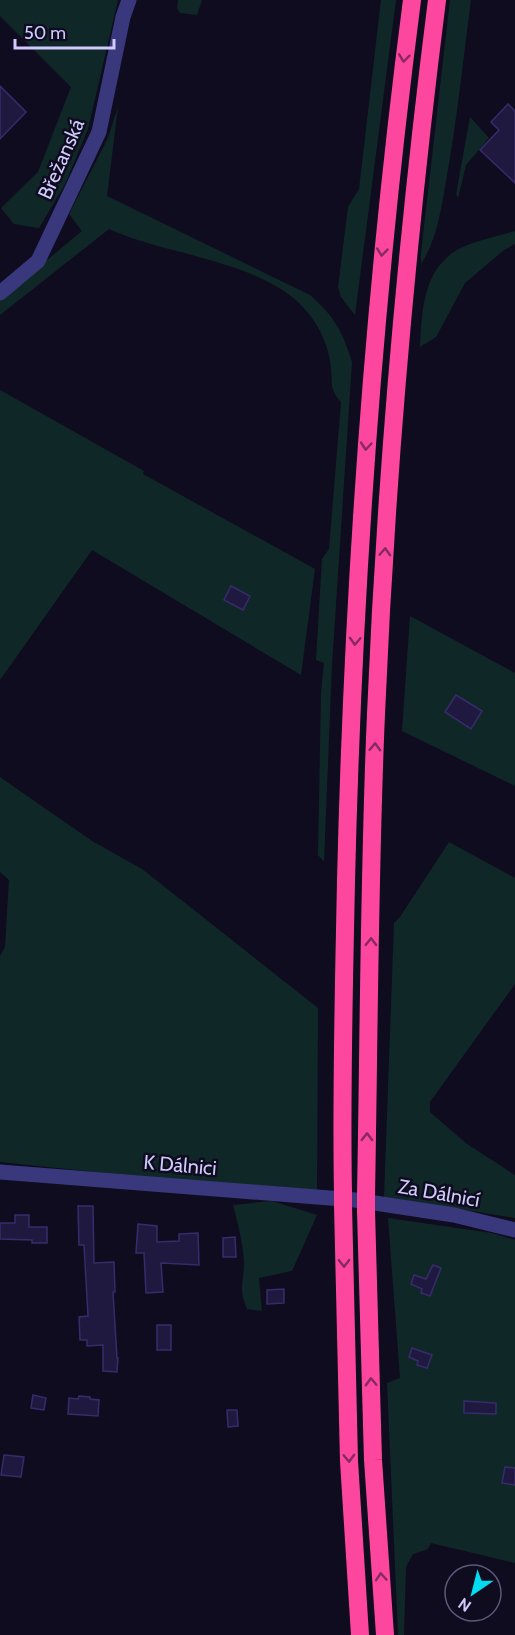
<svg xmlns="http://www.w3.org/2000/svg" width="515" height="1635" font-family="Cabin,sans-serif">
<rect width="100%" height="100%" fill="#0f0c1f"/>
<g fill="#0f2827">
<polygon points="0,0 118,0 88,129 65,184 39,228 14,224 1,208 38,172 71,87 0,16"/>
<polygon points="178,0 202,0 197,15 180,13 177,8"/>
<polygon points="381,0 396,0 355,315 341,297 338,287 348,207 359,189"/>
<path d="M450 0H471C463 60 457 121 446 181 441 210 437 239 421 264V253Z"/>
<path d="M118 107 107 196 310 295C334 316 343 332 352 362L332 665 324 862 318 855 321 693 324 663 316 660 322 559 329 549 341 402C329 388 333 386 331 369 330 350 321 329 309 314 269 261 167 256 109 229L0 315V299L82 231 69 214 108 138Z"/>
<polygon points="470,117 489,138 466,165 458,198 456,194"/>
<path d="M515 231V244L504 250 465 283 436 337 420 347C422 311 423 270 457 250 472 241 498 236 515 231Z"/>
<polygon points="0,390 144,471 143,474 315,569 301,675 92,550 0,680"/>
<polygon points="410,616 515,673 515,786 402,731"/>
<polygon points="0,777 92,841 142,869 318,1008 317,1195 0,1162 0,956 5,947 9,880 0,872"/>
<polygon points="449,842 515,878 515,984 430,1102 430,1112 467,1144 515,1175 515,1218 384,1197 394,923 400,917"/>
<path d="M272 1201 317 1215 292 1271 259 1278 262 1311 247 1309C238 1287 244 1284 244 1262 243 1242 238 1225 233 1205Z"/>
<polygon points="388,1218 492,1233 515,1240 515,1563 431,1543 428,1549 413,1554 406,1567 404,1635 398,1635 387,1383 400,1378"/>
</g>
<g fill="#20193f" stroke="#372b6b" stroke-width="1.5">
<polygon points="0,86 26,112 0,139"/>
<polygon points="508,104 515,111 515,183 480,150 499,130 491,122"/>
<polygon points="231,586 250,596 243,610 224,600"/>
<polygon points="456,695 482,711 471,729 445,712"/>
<polygon points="78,1206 93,1206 94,1263 114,1262 115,1292 113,1292 117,1358 118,1358 117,1372 103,1371 103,1345 87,1346 87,1340 80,1340 79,1317 88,1316 84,1245 79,1245"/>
<polygon points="15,1215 29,1215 29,1227 47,1227 47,1243 32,1243 32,1240 0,1239 0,1223 15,1223"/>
<polygon points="138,1224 157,1226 157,1242 179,1241 179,1234 198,1233 199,1265 161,1263 163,1292 146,1293 144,1253 136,1253"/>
<polygon points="235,1237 236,1257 223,1257 223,1238"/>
<polygon points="433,1265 441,1268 430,1296 421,1293 422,1289 411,1284 414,1275 426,1279"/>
<polygon points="284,1289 284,1303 267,1304 267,1290"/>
<rect x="157" y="1325" width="14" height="25"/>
<polygon points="412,1348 432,1355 427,1368 417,1365 418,1361 409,1357"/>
<polygon points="33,1395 46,1398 44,1410 31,1408"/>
<polygon points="79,1396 90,1397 90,1399 99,1400 98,1416 68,1414 69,1398 78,1399"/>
<polygon points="464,1401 496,1403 496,1414 464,1413"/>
<polygon points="227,1410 237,1410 238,1426 228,1427"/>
<polygon points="4,1455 24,1457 21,1477 1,1475"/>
<polygon points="505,1467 515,1468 515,1485 502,1483"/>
</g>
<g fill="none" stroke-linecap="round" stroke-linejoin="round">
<g stroke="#3a387d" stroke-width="15">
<polyline points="0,293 38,261 99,132 123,17 129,0"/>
<polyline points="0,1172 355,1200 454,1215 515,1230"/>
</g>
<g stroke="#fd479f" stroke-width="18">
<path d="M343 1193C341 1089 344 985 346 881 353 586 374 292 412 0"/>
<path d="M366 1195C369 1035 369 874 376 714 386 475 407 237 437 0"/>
<polyline points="343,1205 349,1461 360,1635"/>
<polyline points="366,1211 373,1460 385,1635"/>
</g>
<g stroke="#fd479f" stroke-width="18">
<polyline points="343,1205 343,1193"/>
<polyline points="366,1211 366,1195"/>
</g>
</g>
<defs><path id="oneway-chevron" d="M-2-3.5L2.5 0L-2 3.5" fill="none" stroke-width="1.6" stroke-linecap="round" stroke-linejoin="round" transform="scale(1.5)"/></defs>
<g stroke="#862a5f">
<use href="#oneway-chevron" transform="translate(404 58) rotate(97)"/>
<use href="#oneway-chevron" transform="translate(382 252) rotate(96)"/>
<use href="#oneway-chevron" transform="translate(366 446) rotate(95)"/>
<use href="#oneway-chevron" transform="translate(385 552) rotate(-87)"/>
<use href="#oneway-chevron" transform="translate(355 641) rotate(93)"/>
<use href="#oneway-chevron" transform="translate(375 747) rotate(-88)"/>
<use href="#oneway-chevron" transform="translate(371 942) rotate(-89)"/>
<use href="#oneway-chevron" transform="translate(367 1137) rotate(-89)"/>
<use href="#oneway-chevron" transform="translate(344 1263) rotate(89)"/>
<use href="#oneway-chevron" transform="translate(371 1382) rotate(-92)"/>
<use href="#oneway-chevron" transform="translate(349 1458) rotate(88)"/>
<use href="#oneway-chevron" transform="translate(381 1577) rotate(-94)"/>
</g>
<g text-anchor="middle" stroke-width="5" stroke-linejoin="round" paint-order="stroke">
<g font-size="20" fill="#d0caff" stroke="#0f0c1f">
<text transform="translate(61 159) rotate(-66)" y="7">Břežanská</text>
<text transform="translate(180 1165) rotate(5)" y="7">K Dálnici</text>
<text transform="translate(439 1193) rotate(10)" y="7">Za Dálnicí</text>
</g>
</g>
<g transform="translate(473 1593) rotate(215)"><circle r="28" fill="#0f0c1f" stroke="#5c5879" stroke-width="1.5"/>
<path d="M0-4.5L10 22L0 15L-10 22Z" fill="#02dcf3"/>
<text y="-9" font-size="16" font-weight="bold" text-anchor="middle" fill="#d0caff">N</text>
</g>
<path d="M15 39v9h99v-9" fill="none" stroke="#d0caff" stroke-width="3"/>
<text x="24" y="39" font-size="18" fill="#d0caff" stroke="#0f0c1f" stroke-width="4.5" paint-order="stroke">50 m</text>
</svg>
